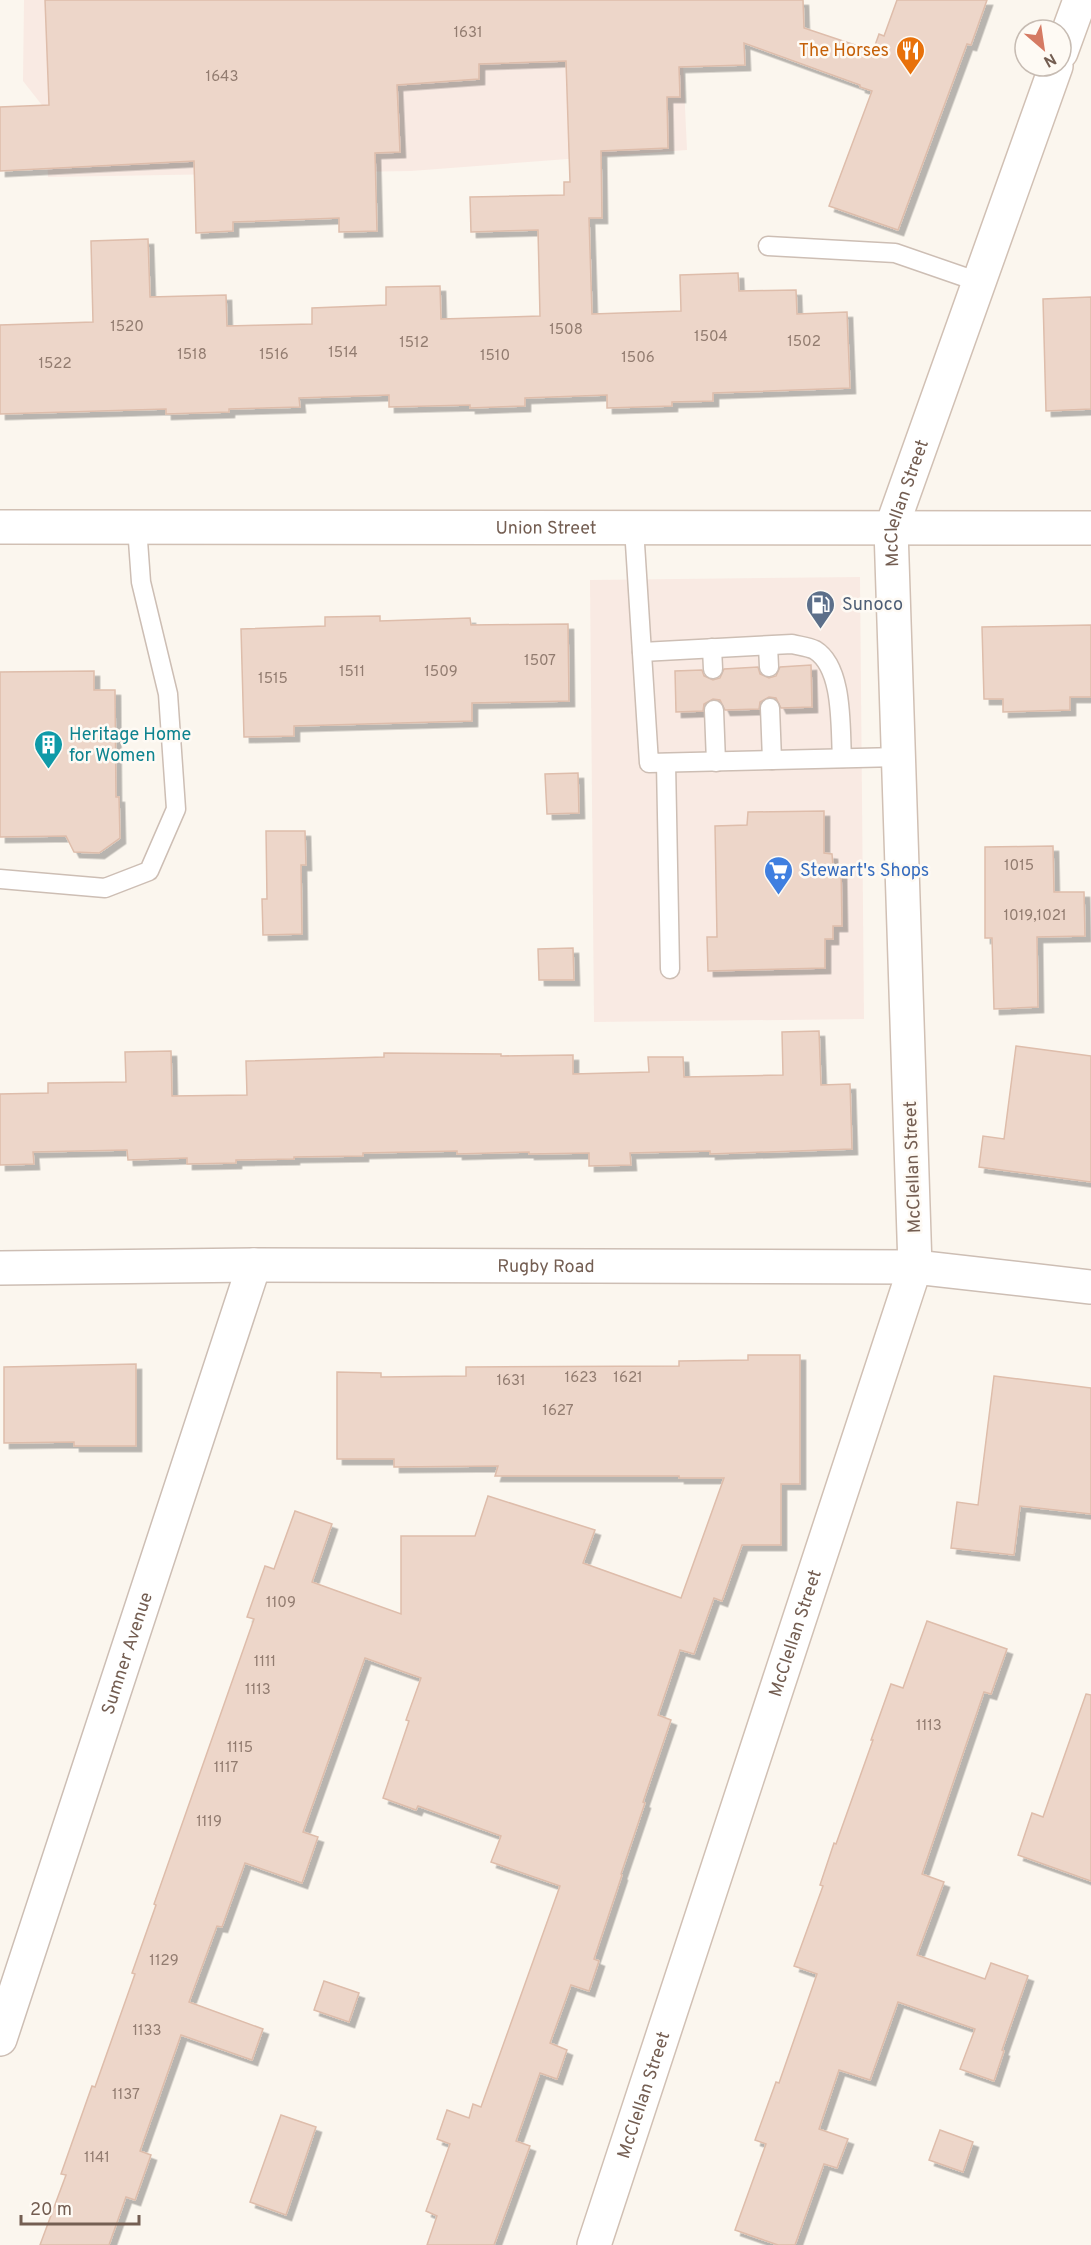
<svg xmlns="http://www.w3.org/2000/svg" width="1091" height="2245" font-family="Overpass,sans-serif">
<defs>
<filter id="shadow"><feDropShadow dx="5.5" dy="5.5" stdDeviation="0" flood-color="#0004"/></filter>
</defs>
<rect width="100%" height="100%" fill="#fbf6ee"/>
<g fill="#f9eae3">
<polygon points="24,0 680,0 687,150 411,171 48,177 45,109 23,81"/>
<polygon points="860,577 864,1019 594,1022 590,580"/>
</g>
<g fill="#edd6c9" stroke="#debdab" stroke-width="1.5" filter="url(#shadow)">
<polygon points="45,0 803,0 804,28 873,51 879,34 884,36 897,0 987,0 971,45 967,44 898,230 829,206 872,91 860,87 860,85 744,43 745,65 679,67 680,97 667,97 668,148 601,151 602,218 589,218 592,314 681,311 680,275 738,273 739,291 796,290 797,314 847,312 850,388 713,393 713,401 672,402 672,406 607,408 607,395 525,398 525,406 470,408 470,405 389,407 389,395 299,398 300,407 229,409 229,412 166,414 166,409 0,414 0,325 93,322 91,241 148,239 150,297 226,295 227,326 312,324 312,308 386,305 386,287 440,286 441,319 540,316 538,230 471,232 470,197 564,195 564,182 570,182 566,61 479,64 479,79 397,85 400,152 375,153 377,231 339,232 339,218 233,222 233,231 196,233 194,161 0,171 0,107 49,105"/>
<polygon points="1091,297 1091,409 1046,411 1043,299"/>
<polygon points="380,616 380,621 470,618 471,625 568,624 569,701 472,703 472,721 294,726 294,736 244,737 241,629 325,626 325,617"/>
<polygon points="1091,625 1091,697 1070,697 1070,710 1003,712 1003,699 984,699 982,627"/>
<polygon points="811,665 812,707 781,708 776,698 769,697 760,702 759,709 725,710 720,700 713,699 704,704 703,711 676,712 675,671 702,670 704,676 713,680 720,678 724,669 758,667 760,674 769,678 776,676 780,667"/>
<polygon points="94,671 94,690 115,690 116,797 119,797 120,838 99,853 74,852 66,836 0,837 0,672"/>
<polygon points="578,773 579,813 547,814 545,774"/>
<polygon points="824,811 824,853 832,854 833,866 841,866 842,926 833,926 833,939 825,939 825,968 708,971 707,937 717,937 715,826 747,825 748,812"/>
<polygon points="266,831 305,831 306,865 301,865 302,934 263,935 262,899 267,899"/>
<polygon points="1053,846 1054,892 1084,892 1085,936 1037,937 1038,1007 994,1009 992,938 985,938 985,847"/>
<polygon points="573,948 574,980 539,980 538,949"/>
<polygon points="819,1031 821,1085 850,1084 852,1149 710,1154 710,1151 630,1153 631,1165 589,1166 589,1153 529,1154 529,1152 457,1154 457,1151 363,1153 363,1156 294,1157 294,1159 236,1160 236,1163 187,1164 187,1158 128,1160 127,1150 33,1152 34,1164 0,1165 0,1094 48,1093 48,1083 126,1082 125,1052 171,1051 172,1096 247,1095 246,1061 384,1057 384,1053 501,1054 501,1056 573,1055 573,1074 649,1072 648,1057 683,1057 684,1077 783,1075 782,1032"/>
<polygon points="1016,1046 1091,1056 1091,1182 979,1167 983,1136 1004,1139"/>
<polygon points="748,1355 800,1355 800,1484 781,1484 781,1545 742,1545 722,1601 714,1598 694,1654 680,1650 658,1715 671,1720 643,1802 645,1803 621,1874 622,1875 594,1959 599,1961 589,1991 571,1985 550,2043 567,2050 557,2079 540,2073 516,2141 530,2146 494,2245 427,2245 437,2216 426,2211 450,2144 437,2139 447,2110 469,2118 473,2104 481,2107 560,1886 491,1862 501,1836 418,1806 416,1810 383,1798 409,1721 406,1720 421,1678 365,1658 303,1832 318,1837 302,1883 245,1863 222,1927 217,1926 189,2002 263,2029 252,2060 181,2035 140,2151 151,2155 135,2200 126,2197 109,2245 40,2245 66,2175 61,2174 92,2086 95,2087 135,1974 132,1973 156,1905 154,1904 254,1619 247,1617 265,1566 274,1569 295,1511 332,1524 312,1582 401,1614 401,1536 475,1536 488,1496 595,1530 583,1563 681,1598 724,1478 679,1478 679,1476 495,1476 498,1466 394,1467 394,1459 337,1459 337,1372 381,1373 381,1377 466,1376 466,1367 679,1366 679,1361 748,1360"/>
<polygon points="136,1364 136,1446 74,1446 74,1442 4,1443 4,1367"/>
<polygon points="994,1376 1091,1388 1091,1514 1020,1506 1014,1555 951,1548 957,1502 978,1505"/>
<polygon points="927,1621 1007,1649 991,1694 984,1692 922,1874 944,1882 917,1955 985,1979 991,1963 1028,1976 1002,2050 1004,2051 994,2081 960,2069 975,2029 898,2002 870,2080 839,2070 819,2129 848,2139 837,2168 824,2164 795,2245 778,2245 735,2230 766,2144 755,2140 776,2082 779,2083 817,1974 794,1966 823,1886 820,1885 834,1843 836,1844 873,1740 871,1740 891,1684 903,1688"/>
<polygon points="1086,1694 1091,1695 1091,1881 1018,1855 1032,1813 1043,1817"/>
<polygon points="324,1981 359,1993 349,2022 314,2010"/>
<polygon points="281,2115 316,2127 286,2215 250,2202"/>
<polygon points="940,2130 973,2142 963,2172 929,2160"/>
</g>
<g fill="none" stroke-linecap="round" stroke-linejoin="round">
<defs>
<g id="lane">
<polyline points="768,246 895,253 979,282"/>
<polyline points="634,528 649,763 899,757"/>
<polyline points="768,646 769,667"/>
<polyline points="712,648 713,669"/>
<path d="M642 652 792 644C800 646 809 647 815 650 844 668 840 729 842 758"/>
<polyline points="770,708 772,760"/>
<polyline points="714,710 716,762"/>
<polyline points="666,763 670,969"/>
<polyline points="0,879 105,888 149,871 176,809 168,694 141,582 137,527"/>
</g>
<g id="street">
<path id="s1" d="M0 1268 254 1265 915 1267 1091 1287"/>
<path id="s2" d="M0 2039 254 1265"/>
</g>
<g id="secondary">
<polyline points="1061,52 1080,0"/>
<path id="s3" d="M0 527 1091 528"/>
<path id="s4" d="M594 2245 915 1267 891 529 1056 66"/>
</g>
</defs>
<use href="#lane" stroke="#cdbeb4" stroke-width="21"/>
<use href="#street" stroke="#cdbeb4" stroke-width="36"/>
<use href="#secondary" stroke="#d1c0b4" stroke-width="36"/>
<use href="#lane" stroke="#fff" stroke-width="18"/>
<use href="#street" stroke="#fff" stroke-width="33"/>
<use href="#secondary" stroke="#fff" stroke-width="33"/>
</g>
<defs>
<symbol id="restaurant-pin" viewBox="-11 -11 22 30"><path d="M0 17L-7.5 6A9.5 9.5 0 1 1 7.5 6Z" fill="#e8710a" stroke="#fefaf4"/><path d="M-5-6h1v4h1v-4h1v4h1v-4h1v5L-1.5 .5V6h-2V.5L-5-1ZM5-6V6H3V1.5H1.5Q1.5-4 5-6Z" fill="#fff"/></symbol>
<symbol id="fuel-pin" viewBox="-11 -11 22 30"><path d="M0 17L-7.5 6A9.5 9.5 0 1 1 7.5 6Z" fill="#5c6f8a" stroke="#fefaf4"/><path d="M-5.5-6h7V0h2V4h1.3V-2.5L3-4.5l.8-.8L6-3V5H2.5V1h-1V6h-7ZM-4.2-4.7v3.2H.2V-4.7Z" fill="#fff"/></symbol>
<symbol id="building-pin" viewBox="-11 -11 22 30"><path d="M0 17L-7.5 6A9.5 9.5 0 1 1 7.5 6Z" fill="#0f9aa8" stroke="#fefaf4"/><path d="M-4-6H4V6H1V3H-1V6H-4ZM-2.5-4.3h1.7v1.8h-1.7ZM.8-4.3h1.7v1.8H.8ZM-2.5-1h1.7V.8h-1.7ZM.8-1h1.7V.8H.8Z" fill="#fff"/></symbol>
<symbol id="supermarket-pin" viewBox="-11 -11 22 30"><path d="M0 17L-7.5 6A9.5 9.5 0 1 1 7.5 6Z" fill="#3f7fe0" stroke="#fefaf4"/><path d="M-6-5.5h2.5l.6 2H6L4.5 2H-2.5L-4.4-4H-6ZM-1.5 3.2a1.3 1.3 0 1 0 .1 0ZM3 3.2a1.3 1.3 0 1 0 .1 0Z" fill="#fff"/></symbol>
</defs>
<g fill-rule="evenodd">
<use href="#restaurant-pin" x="894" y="34" width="33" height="45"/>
<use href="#fuel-pin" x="804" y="588" width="33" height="45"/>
<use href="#building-pin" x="32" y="728" width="33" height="45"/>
<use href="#supermarket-pin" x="762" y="854" width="33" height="45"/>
</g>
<g text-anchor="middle" stroke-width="5" stroke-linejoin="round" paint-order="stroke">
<g font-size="15" fill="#927c70">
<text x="468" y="37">1631</text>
<text x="222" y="81">1643</text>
<text x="127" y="331">1520</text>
<text x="566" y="334">1508</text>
<text x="711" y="341">1504</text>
<text x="804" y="346">1502</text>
<text x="414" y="347">1512</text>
<text x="343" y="357">1514</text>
<text x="192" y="359">1518</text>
<text x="274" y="359">1516</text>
<text x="495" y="360">1510</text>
<text x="638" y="362">1506</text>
<text x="55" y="368">1522</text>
<text x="540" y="665">1507</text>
<text x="352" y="676">1511</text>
<text x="441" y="676">1509</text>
<text x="273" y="683">1515</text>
<text x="1019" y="870">1015</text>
<text x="1035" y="920">1019,1021</text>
<text x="581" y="1382">1623</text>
<text x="628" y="1382">1621</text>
<text x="511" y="1385">1631</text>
<text x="558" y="1415">1627</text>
<text x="281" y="1607">1109</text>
<text x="265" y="1666">1111</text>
<text x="258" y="1694">1113</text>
<text x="929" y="1730">1113</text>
<text x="240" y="1752">1115</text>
<text x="226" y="1772">1117</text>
<text x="209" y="1826">1119</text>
<text x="164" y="1965">1129</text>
<text x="147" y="2035">1133</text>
<text x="126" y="2099">1137</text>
<text x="97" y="2162">1141</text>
</g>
<g font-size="18" fill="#c56008" stroke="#fefaf4" text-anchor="end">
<text x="889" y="56">The Horses</text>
</g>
<g font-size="18" fill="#745e52" stroke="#fefaf4">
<text dy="6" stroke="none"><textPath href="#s4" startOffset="1796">McClellan Street</textPath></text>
<text dy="6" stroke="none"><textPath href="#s3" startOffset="546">Union Street</textPath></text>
<text transform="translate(912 1167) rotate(-92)" y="6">McClellan Street</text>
<text dy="6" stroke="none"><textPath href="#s1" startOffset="546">Rugby Road</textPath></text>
<text dy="6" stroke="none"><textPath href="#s4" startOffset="644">McClellan Street</textPath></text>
<text dy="6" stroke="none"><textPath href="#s2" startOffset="406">Sumner Avenue</textPath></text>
<text dy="6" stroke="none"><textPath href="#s4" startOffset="158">McClellan Street</textPath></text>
</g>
<g font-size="18" fill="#4e5e75" stroke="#fefaf4" text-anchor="start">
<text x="842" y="610">Sunoco</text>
</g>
<g font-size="18" fill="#0d838f" stroke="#fefaf4" text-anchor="start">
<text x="69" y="740">Heritage Home<tspan x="69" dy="21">for Women</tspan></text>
</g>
<g font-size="18" fill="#366cbe" stroke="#fefaf4" text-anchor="start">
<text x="800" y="876">Stewart's Shops</text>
</g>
</g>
<g transform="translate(1043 48) rotate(151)"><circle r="28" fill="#fefaf4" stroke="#c7bcb3" stroke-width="1.5"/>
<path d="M0-4.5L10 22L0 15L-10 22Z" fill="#d57a63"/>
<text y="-9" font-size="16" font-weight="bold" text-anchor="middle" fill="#745e52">N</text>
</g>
<path d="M21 2215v9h118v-9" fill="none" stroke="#745e52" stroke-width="3"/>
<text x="30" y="2215" font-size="18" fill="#745e52" stroke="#fefaf4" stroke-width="4.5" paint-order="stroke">20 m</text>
</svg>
